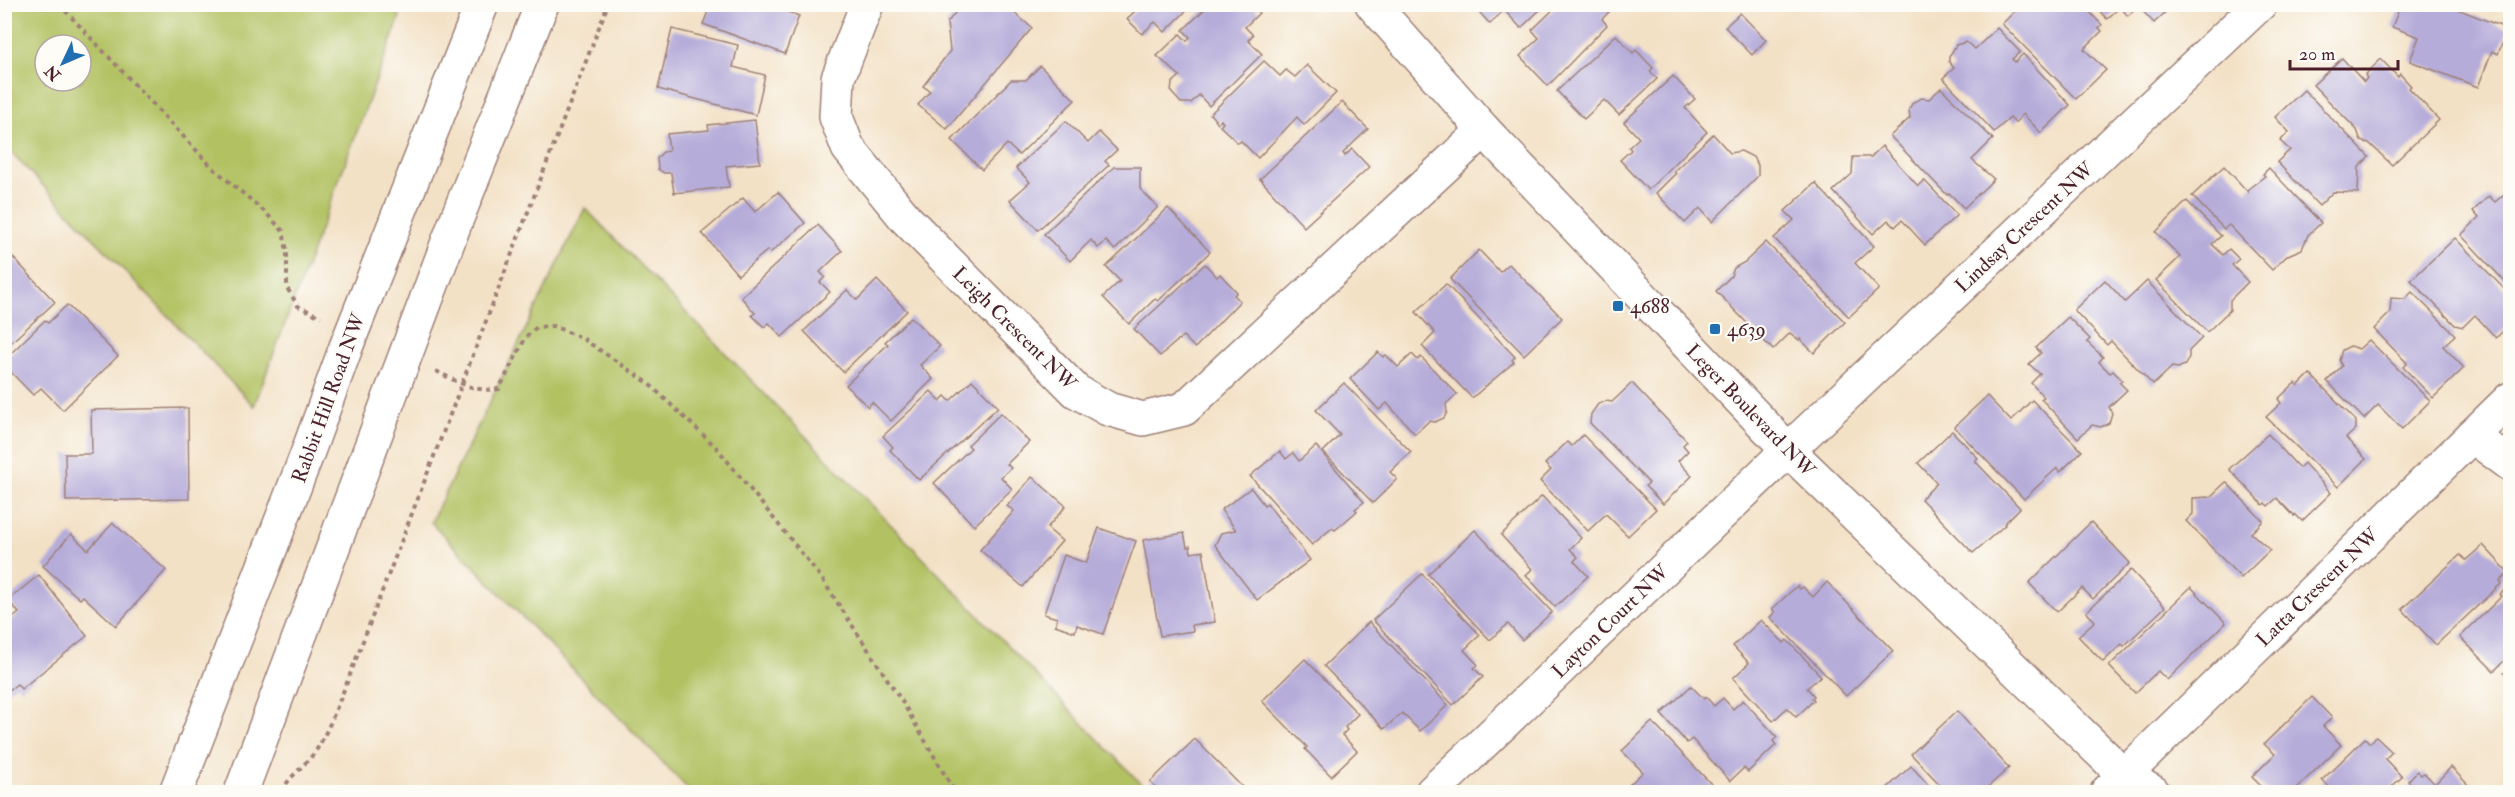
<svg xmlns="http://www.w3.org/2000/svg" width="2515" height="797" font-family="'IM FELL Double Pica',serif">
<rect width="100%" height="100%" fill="#fdfcf7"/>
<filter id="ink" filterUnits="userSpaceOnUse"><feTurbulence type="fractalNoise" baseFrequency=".0167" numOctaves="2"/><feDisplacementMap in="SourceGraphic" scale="12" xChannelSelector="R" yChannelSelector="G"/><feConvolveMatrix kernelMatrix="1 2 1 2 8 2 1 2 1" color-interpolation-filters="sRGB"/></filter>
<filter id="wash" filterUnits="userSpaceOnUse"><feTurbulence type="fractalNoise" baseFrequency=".008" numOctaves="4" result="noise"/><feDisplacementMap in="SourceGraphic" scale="24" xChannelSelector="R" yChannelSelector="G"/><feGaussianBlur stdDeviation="1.35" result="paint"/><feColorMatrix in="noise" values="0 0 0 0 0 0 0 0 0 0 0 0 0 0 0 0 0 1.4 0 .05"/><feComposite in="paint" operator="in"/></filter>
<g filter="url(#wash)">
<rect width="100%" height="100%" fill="#f3e1c6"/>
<g fill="#b2c264" stroke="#7e7048" stroke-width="1.5" fill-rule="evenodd">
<path d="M389 5 400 17 254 406 5 146V5ZM45 45H81V81H45Z"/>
<polygon points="585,208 1149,792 691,792 431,522"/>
</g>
<g id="blocks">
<g fill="#b5acd9">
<polygon points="711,4 777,4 776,8 799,16 785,54 703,24"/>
<polygon points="962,4 1004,4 1032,28 947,129 918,105 930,91 923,86 950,51 947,23"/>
<polygon points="1138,4 1193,4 1165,32 1155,22 1142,34 1127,19 1140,6"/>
<polygon points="1210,4 1251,4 1259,13 1245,27 1253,35 1248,40 1262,54 1209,106 1199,95 1191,103 1181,103 1171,92 1172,83 1180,76 1157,56 1180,34 1187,41 1190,37 1183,30"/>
<polygon points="1472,4 1546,4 1521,28 1504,10 1490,24"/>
<polygon points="1559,4 1607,4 1611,10 1602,19 1607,25 1548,86 1520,56 1539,38 1532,30"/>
<polygon points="2022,4 2082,4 2102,25 2099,28 2102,31 2084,49 2106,70 2076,99 2002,24"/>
<polygon points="2093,4 2174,4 2154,23 2138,6 2128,16 2120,7 2107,19"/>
<polygon points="2401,4 2445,4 2508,29 2498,54 2492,51 2478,87 2410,61 2419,37 2392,27"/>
<polygon points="1740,13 1766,40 1752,55 1725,27"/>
<polygon points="1997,28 2020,52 2012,59 2015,62 2023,54 2070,105 2041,133 2023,114 2015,123 2010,118 1994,132 1943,78 1954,68 1949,62 1949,57 1956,45 1966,42 1975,49"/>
<polygon points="672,29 738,45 733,67 765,75 756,115 658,89"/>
<polygon points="1616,35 1633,53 1636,50 1653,68 1650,71 1657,79 1619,115 1604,100 1584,119 1557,91"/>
<polygon points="2342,58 2364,82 2367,78 2365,75 2381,59 2398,77 2400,74 2411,86 2409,88 2439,120 2392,165 2369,143 2361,141 2357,130 2313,85"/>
<polygon points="1264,61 1280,76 1286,70 1295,77 1307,65 1336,93 1304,125 1297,117 1258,158 1241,141 1238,143 1220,126 1223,123 1221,120 1218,123 1210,114"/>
<polygon points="1040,66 1075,100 1019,155 1007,144 982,170 952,140 1011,80 1026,80"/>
<polygon points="1673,76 1695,99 1685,108 1707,132 1648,190 1620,160 1631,150 1629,147 1639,138 1624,122"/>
<polygon points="1941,88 1993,139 1972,160 1994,179 1964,208 1949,193 1947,195 1890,136 1910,118 1909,109 1913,102 1922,98 1929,99"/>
<polygon points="2304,90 2369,157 2359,167 2358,193 2333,192 2319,206 2277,162 2290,150 2280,141 2289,132 2275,117"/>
<polygon points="1342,102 1368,129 1343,153 1345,156 1352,149 1369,167 1304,227 1260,179"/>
<polygon points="755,120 760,163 726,166 729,187 674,193 671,173 664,173 658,169 657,158 663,152 669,151 667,134 709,130 708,125"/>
<polygon points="1066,121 1088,143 1099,132 1117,150 1105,161 1109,165 1038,230 1010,200 1030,182 1016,168"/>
<polygon points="1713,134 1730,153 1741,151 1753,157 1758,165 1758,176 1712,222 1700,208 1685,223 1656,193 1676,173 1674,171"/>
<polygon points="1882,146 1918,186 1924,180 1957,215 1925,245 1902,220 1895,227 1888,220 1873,234 1833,191 1852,174 1853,157 1871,157"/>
<polygon points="2224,166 2248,192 2248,189 2265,176 2263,174 2269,168 2321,223 2308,235 2302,249 2288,255 2272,270 2229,225 2224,229 2192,196"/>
<polygon points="1114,167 1140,167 1140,189 1158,207 1115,250 1106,241 1098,248 1091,240 1070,261 1044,234"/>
<polygon points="1815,183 1874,246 1855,263 1879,289 1849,317 1774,238 1794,220 1785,211"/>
<polygon points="778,192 805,223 770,253 768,250 738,275 702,233 743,198 755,212"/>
<polygon points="2504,194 2510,201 2510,287 2461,235 2479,218 2473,211 2489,196 2495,202"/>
<polygon points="2187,201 2221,236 2212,244 2223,255 2229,249 2239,259 2232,265 2248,282 2230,300 2230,310 2207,332 2156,280 2180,257 2156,232"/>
<polygon points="1168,208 1210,252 1158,301 1155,299 1129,324 1103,297 1120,281 1106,267"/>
<polygon points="818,225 842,251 820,272 825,277 820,282 830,292 782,337 769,323 764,327 752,315 755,313 741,297"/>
<polygon points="2455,238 2510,295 2510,324 2496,338 2475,315 2463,327 2455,325 2411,280"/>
<polygon points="1766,242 1845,322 1814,353 1800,339 1799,340 1790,333 1773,350 1716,291 1731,276 1734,268 1745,262"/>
<polygon points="4,248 55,302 4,349"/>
<polygon points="1479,250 1500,272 1509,264 1562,318 1524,355 1450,279"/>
<polygon points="1205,264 1217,277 1220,274 1237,292 1234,295 1240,301 1195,348 1183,336 1160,356 1134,329"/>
<polygon points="877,280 907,311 843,372 804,331 847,290 857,300"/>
<polygon points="2105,280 2125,302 2147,281 2202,338 2189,351 2189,357 2185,365 2178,368 2172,367 2153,385 2111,341 2107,345 2074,310"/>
<polygon points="1446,284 1515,357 1512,360 1514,362 1472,398 1422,346 1435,333 1416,312"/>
<polygon points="2412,292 2455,335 2443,346 2464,368 2433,398 2403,367 2407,363 2374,329 2390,313 2391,298 2405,299"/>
<polygon points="67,305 118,356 63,410 41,388 33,395 4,365 4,360 45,320 48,323"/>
<polygon points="911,317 940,346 920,365 933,379 891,421 872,402 868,407 846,385 888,344 885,342"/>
<polygon points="2068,317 2090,339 2087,342 2103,357 2099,362 2110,373 2113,371 2122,380 2119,382 2127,390 2109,407 2112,413 2109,423 2101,427 2092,425 2078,438 2041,399 2044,397 2031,383 2040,374 2029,364 2041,353 2036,348"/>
<polygon points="2369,340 2430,401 2402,429 2378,405 2364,419 2327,381 2342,366 2339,360 2342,350 2350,346 2359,349"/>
<polygon points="1378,352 1383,357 1386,355 1398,367 1412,354 1418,360 1421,357 1457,394 1446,404 1447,412 1444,418 1435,422 1429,421 1415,434 1387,403 1379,410 1350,379"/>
<polygon points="2310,374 2356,421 2356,429 2346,438 2366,459 2338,487 2266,417 2281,403 2278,399 2295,383 2298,386"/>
<polygon points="972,380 998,407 919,480 890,450 893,447 883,436 931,391 940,401 945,396 950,401"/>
<polygon points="1344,383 1411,452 1390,472 1397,479 1373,503 1323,452 1340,435 1316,410"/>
<polygon points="1632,383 1687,441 1683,445 1688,451 1678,461 1692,476 1663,504 1645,486 1649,483 1590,423 1591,414 1598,404 1606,401 1612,402"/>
<polygon points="1987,396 2011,421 2032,400 2082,451 2060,472 2057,468 2024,499 1954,427"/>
<polygon points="188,408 189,499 66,501 65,454 92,454 91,410"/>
<polygon points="1001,413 1029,442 1007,464 1011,468 1001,477 1012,489 974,526 934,483 971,448 968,445"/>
<polygon points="1952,431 1978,458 1975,461 2020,508 2004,524 2005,525 1973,553 1921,499 1937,483 1918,463"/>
<polygon points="2268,434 2299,468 2304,463 2331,493 2302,521 2296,515 2294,516 2277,498 2268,506 2265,503 2263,505 2229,469"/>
<polygon points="1583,435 1656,509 1628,536 1606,514 1588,531 1540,481 1551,470 1545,464 1567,442 1572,446"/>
<polygon points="1316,446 1364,502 1355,509 1357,511 1335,530 1332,528 1312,545 1250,476 1280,451 1286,459 1293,453 1299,461"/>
<polygon points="1032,477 1066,506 1047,528 1062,541 1023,587 980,550 1014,511 1007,506"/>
<polygon points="2226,482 2263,521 2251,533 2270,550 2241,578 2186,521 2193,514 2193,498 2210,497"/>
<polygon points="1251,488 1264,505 1267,503 1310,560 1257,600 1215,545 1221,533 1236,530 1221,510"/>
<polygon points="1542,496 1581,538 1570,549 1578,557 1574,561 1588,576 1555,607 1526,575 1532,569 1501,535"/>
<polygon points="2091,522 2130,563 2093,599 2082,588 2057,612 2029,583"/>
<polygon points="113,523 166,570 116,626 83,596 80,599 43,566 71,534 88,550"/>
<polygon points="1099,528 1136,541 1103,634 1077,625 1075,632 1055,625 1057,618 1044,614 1064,555 1086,563"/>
<polygon points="1475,530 1552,612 1522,640 1508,624 1490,640 1428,574"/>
<polygon points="1184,533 1187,547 1190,546 1191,553 1203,551 1215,622 1192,625 1193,631 1160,636 1143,540"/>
<polygon points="2483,545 2509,573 2500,581 2502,583 2436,645 2402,609 2460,555 2466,560"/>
<polygon points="2131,570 2165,607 2124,646 2122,644 2103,662 2078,636 2095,621 2086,612"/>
<polygon points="1422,574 1480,635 1464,650 1478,665 1474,668 1483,677 1453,705 1373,620"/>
<polygon points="39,575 87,636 21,689 17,684 4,694 4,625 19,613 8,600"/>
<polygon points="1827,582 1893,651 1846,696 1770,617 1775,612 1772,609 1797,586 1800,589 1803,587 1813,597"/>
<polygon points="2510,585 2510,655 2494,671 2460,637 2502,596 2500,594"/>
<polygon points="2191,587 2226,623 2167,680 2158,671 2135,693 2109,666"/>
<polygon points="1761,620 1784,643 1787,640 1821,676 1807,688 1814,696 1812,698 1814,700 1796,717 1787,708 1773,721 1733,678 1749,663 1733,646"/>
<polygon points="1369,622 1448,705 1420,731 1402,713 1384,729 1324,666"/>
<polygon points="1305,659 1358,714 1345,727 1347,730 1342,735 1357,751 1331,776 1305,749 1307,747 1262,701"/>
<polygon points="2510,667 2510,679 2504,673"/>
<polygon points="1691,686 1704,699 1706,697 1714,706 1723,698 1733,709 1743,700 1777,737 1773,741 1776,745 1748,772 1744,768 1730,781 1692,739 1687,743 1661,714"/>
<polygon points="2312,697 2332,718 2323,726 2341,745 2293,792 2267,792 2252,777 2275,754 2264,744"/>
<polygon points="1957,711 2009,768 1989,786 1995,792 1947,792 1911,754"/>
<polygon points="1652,722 1714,787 1708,792 1636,792 1629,785 1643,772 1622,751"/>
<polygon points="2376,737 2392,752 2385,759 2402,777 2386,792 2327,792 2331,789 2322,780 2365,738 2370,743"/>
<polygon points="1195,739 1247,792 1160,792 1150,782"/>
<polygon points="1911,766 1935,792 1883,792"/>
<polygon points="2451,767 2473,790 2470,792 2404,792 2412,785 2408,781 2417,771 2421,775 2424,773 2435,784"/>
<polygon points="1624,786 1630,792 1618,792"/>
</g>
</g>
</g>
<g filter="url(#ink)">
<use href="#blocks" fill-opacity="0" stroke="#9e8078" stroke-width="1.5"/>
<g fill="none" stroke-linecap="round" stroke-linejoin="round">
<defs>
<g id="minor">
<polyline points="867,4 838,78 836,117 848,148 906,219 1076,391 1108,409 1143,419 1184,409 1484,130"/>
<polyline points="1372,4 1484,130 1788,450 2125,776 2153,792"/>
<polyline points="2472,436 2510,464"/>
<polyline points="1432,792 1788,450 2260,4"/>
<polyline points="2107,792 2510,399"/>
</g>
<g id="major">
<polyline points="176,792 306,457 346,347 482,4"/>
<polyline points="241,792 454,226 542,4"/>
</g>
</defs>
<use href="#minor" stroke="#9e8078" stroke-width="36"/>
<use href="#major" stroke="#9e8078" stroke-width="36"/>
<g stroke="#9e8078" stroke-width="4" stroke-dasharray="4.5 4.5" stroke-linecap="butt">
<polyline points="59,4 213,168 265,212 283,231 287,251 287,288 298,306 321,317"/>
<path d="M436 371C456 381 475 393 499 389L526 337 537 327 553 326 582 338 647 382 717 448 820 576 903 703 955 792"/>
<path d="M282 792C288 776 307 765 317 749 329 729 337 706 346 685L608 4"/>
</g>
<use href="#minor" stroke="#fff" stroke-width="33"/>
<use href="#major" stroke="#fff" stroke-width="33"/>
</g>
</g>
<g fill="#1f6fb2" stroke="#fdfcf7" stroke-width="2">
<rect x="1612" y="300" width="12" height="12" rx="3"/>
<rect x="1709" y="323" width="12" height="12" rx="3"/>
</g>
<g text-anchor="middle" stroke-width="4.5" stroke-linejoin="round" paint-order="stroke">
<g font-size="20" fill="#4a1f2b" stroke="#fdfcf7">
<text transform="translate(2024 227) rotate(-43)" y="7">Lindsay Crescent NW</text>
<text transform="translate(1015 328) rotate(45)" y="7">Leigh Crescent NW</text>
<text transform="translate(328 398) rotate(-70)" y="7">Rabbit Hill Road NW</text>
<text transform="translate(1751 410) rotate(46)" y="7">Leger Boulevard NW</text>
<text transform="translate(2317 587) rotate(-44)" y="7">Latta Crescent NW</text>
<text transform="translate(1610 621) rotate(-44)" y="7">Layton Court NW</text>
</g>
<g font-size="20" fill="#4a1f2b" stroke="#fdfcf7" text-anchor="start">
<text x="1630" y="313">4688</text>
<text x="1727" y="336">4639</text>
</g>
</g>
<rect width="2515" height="797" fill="none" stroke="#fdfcf7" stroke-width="24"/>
<g transform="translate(63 63) rotate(226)"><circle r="28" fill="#fdfcf7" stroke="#b5a4a5" stroke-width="1.5"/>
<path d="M0-4.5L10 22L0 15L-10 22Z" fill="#1f6fb2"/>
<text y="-9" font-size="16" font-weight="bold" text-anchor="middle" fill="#4a1f2b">N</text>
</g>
<path d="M2290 60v9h108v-9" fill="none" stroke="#4a1f2b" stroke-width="3"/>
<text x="2299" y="60" font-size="18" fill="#4a1f2b" stroke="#fdfcf7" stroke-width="4.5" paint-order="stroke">20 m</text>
</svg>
